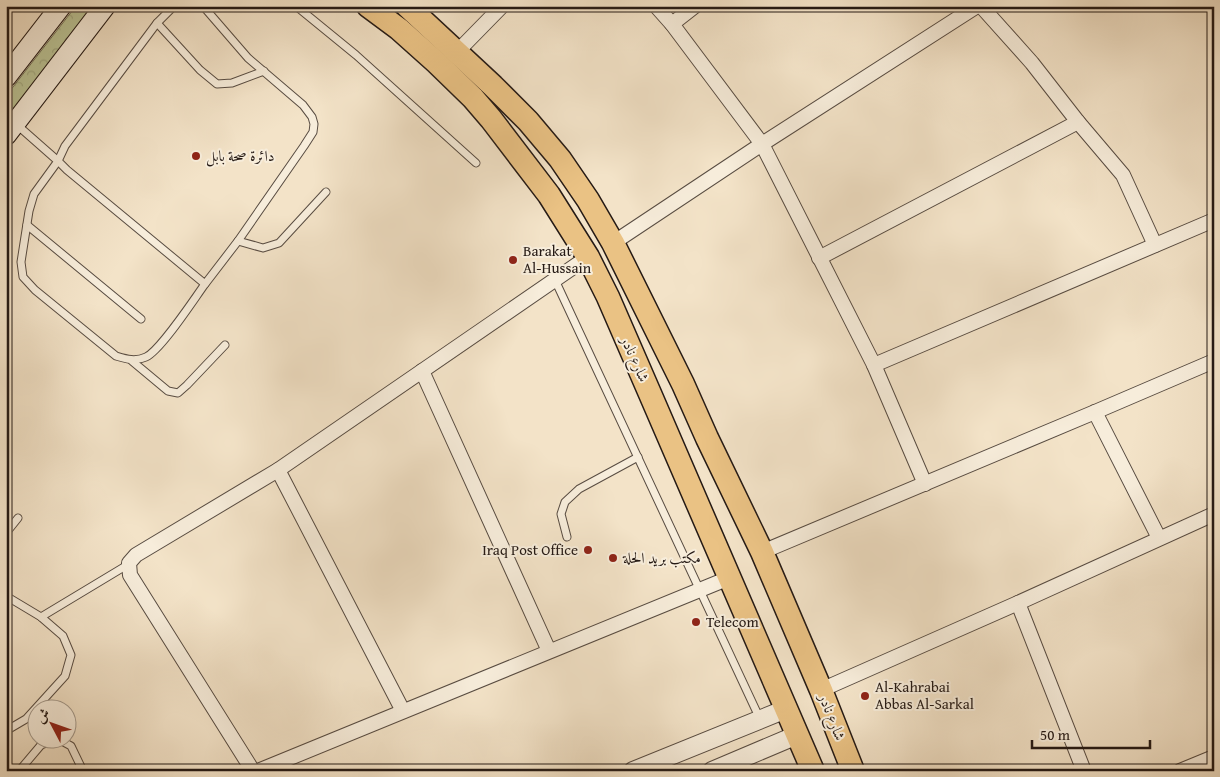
<svg xmlns="http://www.w3.org/2000/svg" width="1220" height="777" font-family="'Gentium Book Plus',Amiri,serif">
<defs>
<pattern id="park-crowns" width="20" height="18" patternUnits="userSpaceOnUse" patternTransform="scale(1.25)"><rect width="20" height="18" fill="#bbc496"/><path d="M2 6a3 3 0 1 1 6 0M12 15a3 3 0 1 1 6 0" fill="none" stroke="#a1a880"/></pattern>
</defs>
<rect width="100%" height="100%" fill="#f3e3c8"/>
<filter id="stains"><feTurbulence type="fractalNoise" baseFrequency=".004" numOctaves="4"/><feColorMatrix values="0 0 0 0 .2 0 0 0 0 .09 0 0 0 0 .02 0 0 0 .5 -.17"/></filter>
<radialGradient id="worn" r=".72"><stop offset=".6" stop-color="#630" stop-opacity="0"/><stop offset="1" stop-color="#630" stop-opacity=".3"/></radialGradient>
<polygon fill="url(#park-crowns)" stroke="#706f56" points="76,6 98,6 6,124 6,96"/>
<g fill="none" stroke-linecap="round" stroke-linejoin="round">
<defs>
<g id="service">
<polyline points="174,6 157,23 65,146 58,161 67,170 205,284 238,241 304,146 313,132 314,124 312,117 303,105 248,58 203,6"/>
<polyline points="296,6 356,55 476,163"/>
<polyline points="157,23 200,70 217,84 232,83 264,71"/>
<path d="M16 124 58 161 34 194 29 211 21 262 23 277 35 290 116 356C126 359 135 362 146 357 161 350 194 299 205 284"/>
<polyline points="27,225 141,319"/>
<polyline points="238,241 263,248 279,243 326,192"/>
<polyline points="555,280 760,719"/>
<polyline points="132,361 168,391 178,393 187,385 225,345"/>
<polyline points="6,533 18,518"/>
<polyline points="567,537 561,514 565,502 579,489 638,457"/>
<polyline points="6,596 41,617 63,636 71,655 65,676 26,719 9,729 6,729"/>
<polyline points="41,617 129,564"/>
<polyline points="60,740 71,746 83,771"/>
<polyline points="19,771 41,745 53,740"/>
</g>
<g id="minor">
<polyline points="656,6 672,24 762,144 874,365 925,484"/>
<polyline points="981,6 1032,63 1078,122 1123,175 1155,245"/>
<polyline points="672,24 695,6"/>
<polyline points="457,52 502,6"/>
<polyline points="613,243 762,144 977,6"/>
<polyline points="819,258 1078,122"/>
<polyline points="874,365 1214,220"/>
<polyline points="422,371 549,651"/>
<polyline points="1095,412 1159,538"/>
<polyline points="278,470 403,711"/>
<polyline points="762,552 1095,412 1214,361"/>
<polyline points="1018,603 1084,771"/>
<polyline points="821,690 1018,603 1214,514"/>
<polyline points="253,771 130,575 129,563 136,555 278,470 588,257"/>
<polyline points="258,771 729,578"/>
<polyline points="1180,771 1214,757"/>
</g>
<g id="tertiary">
<polyline points="633,771 786,709"/>
<polyline points="712,771 797,735"/>
</g>
<g id="secondary">
<polyline points="6,77 61,6"/>
<polyline points="6,135 105,6"/>
</g>
<g id="primary">
<polyline points="368,6 399,29 437,63 473,98 491,119 549,195 588,257 608,297 651,396 813,771"/>
<polyline points="407,6 493,86 528,121 560,159 588,200 613,243 683,384 707,438 762,552 821,690 853,771"/>
</g>
</defs>
<use href="#service" stroke="#584c42" stroke-width="9"/>
<use href="#minor" stroke="#584c42" stroke-width="16"/>
<use href="#tertiary" stroke="#584c42" stroke-width="20"/>
<use href="#secondary" stroke="#251a15" stroke-width="22"/>
<use href="#primary" stroke="#251a15" stroke-width="25"/>
<use href="#service" stroke="#f7eddb" stroke-width="7"/>
<use href="#minor" stroke="#f7eddb" stroke-width="14"/>
<use href="#tertiary" stroke="#f7eddb" stroke-width="18"/>
<use href="#secondary" stroke="#f7eddb" stroke-width="20"/>
<use href="#primary" stroke="#eac284" stroke-width="22"/>
</g>
<g fill="#8f2418" stroke="#f7eddb" stroke-width="2">
<circle cx="196" cy="156" r="5"/>
<circle cx="513" cy="260" r="5"/>
<circle cx="588" cy="550" r="5"/>
<circle cx="613" cy="558" r="5"/>
<circle cx="696" cy="622" r="5"/>
<circle cx="865" cy="696" r="5"/>
</g>
<g text-anchor="middle" stroke-width="4" stroke-linejoin="round" paint-order="stroke">
<g font-size="15" fill="#251a15" stroke="#f7eddb" text-anchor="start">
<text x="206" y="161">دائرة صحة بابل</text>
<text x="523" y="256">Barakat<tspan x="523" dy="17">Al-Hussain</tspan></text>
<text x="578" y="555" text-anchor="end">Iraq Post Office</text>
<text x="623" y="563">مكتب بريد الحلة</text>
<text x="706" y="627">Telecom</text>
<text x="875" y="692">Al-Kahrabai<tspan x="875" dy="17">Abbas Al-Sarkal</tspan></text>
</g>
<g font-size="15" fill="#251a15" stroke="#f7eddb">
<text transform="translate(635 359) rotate(66)" y="5">شارع نادر</text>
<text transform="translate(832 717) rotate(69)" y="5">شارع نادر</text>
</g>
</g>
<rect width="1220" height="777" fill="none" stroke="#f3e3c8" stroke-width="25"/>
<rect x="8" y="8" width="1205" height="762" fill="none" stroke="#251a15" stroke-width="2.5"/>
<rect x="12" y="12" width="1195" height="752" fill="none" stroke="#251a15"/>
<g transform="translate(52 724) rotate(311)"><circle r="24" fill="#f7eddb" stroke="#a3998c"/>
<path d="M0-4L9 19L0 12L-9 19Z" fill="#8f2418"/>
<text y="-8" font-size="14" font-weight="bold" text-anchor="middle" fill="#251a15">ش</text>
</g>
<path d="M1032 740v8h118v-8" fill="none" stroke="#251a15" stroke-width="2.5"/>
<text x="1040" y="740" font-size="15" fill="#251a15" stroke="#f7eddb" stroke-width="4" paint-order="stroke">50 m</text>
<rect width="100%" height="100%" filter="url(#stains)"/>
<rect width="100%" height="100%" fill="url(#worn)"/>
</svg>
